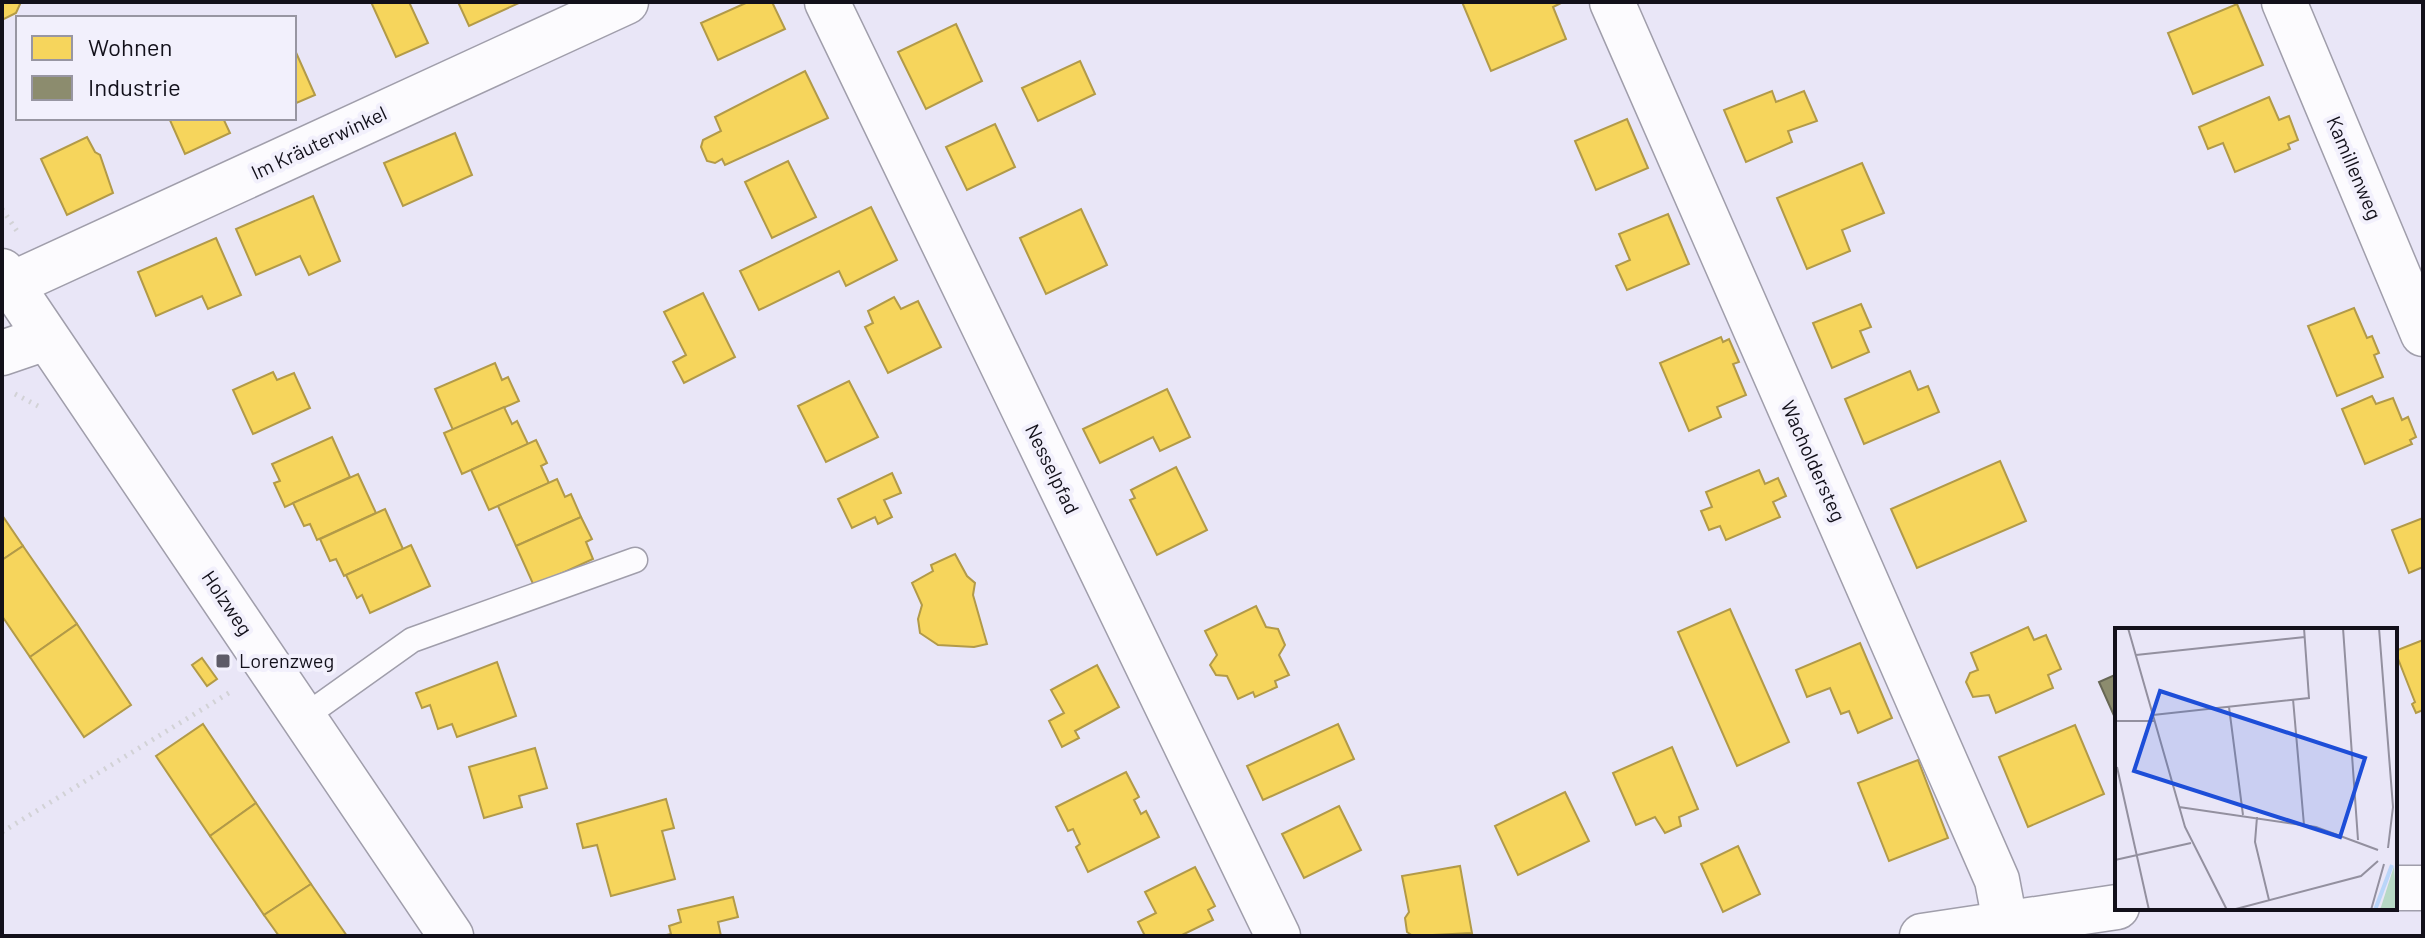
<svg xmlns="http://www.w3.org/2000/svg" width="2425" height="938" font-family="Barlow,sans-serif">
<rect width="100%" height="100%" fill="#e9e6f7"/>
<g fill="#f6d55c" stroke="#b29a48" stroke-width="2">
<polygon points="2,2 21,2 16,13 2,20"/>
<polygon points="371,2 409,2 428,43 396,57"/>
<polygon points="458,2 521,2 469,26"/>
<polygon points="748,2 772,2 785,29 718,60 701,23"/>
<polygon points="1462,2 1563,2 1553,7 1566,39 1491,71"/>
<polygon points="2237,4 2263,65 2193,94 2168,33"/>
<polygon points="956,24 982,81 926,109 898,52"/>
<polygon points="294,48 315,95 294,104"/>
<polygon points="1080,61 1095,94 1038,121 1022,88"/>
<polygon points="805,71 828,118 725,165 722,159 715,163 707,161 701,147 703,140 721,131 715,117"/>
<polygon points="1772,91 1776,102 1804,91 1817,121 1788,131 1792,142 1746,162 1724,110"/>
<polygon points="2269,97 2279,120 2289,116 2298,140 2288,144 2290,149 2235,172 2223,143 2208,149 2199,127"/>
<polygon points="169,118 223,118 230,133 185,154"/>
<polygon points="1627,119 1648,168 1596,190 1575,141"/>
<polygon points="995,124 1015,167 967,190 946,147"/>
<polygon points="455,133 472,175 403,206 384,163"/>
<polygon points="87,137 95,152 100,155 113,193 67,215 41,159"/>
<polygon points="788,161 816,217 772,238 745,182"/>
<polygon points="1862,163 1884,213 1842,230 1850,251 1807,269 1777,198"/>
<polygon points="313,196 340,261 309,275 300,256 256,275 236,229"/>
<polygon points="871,207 897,260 846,286 839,271 759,310 740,271"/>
<polygon points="1081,209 1107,265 1046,294 1020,238"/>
<polygon points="1668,214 1689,264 1627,290 1616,266 1630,260 1619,234"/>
<polygon points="216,238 241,295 208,309 202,296 156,316 138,272"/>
<polygon points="703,293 735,357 684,383 673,362 686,355 664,312"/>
<polygon points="894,297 901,309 918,301 941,347 888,373 865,327 873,323 868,311"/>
<polygon points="1861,304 1871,327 1860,331 1869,352 1832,368 1813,323"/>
<polygon points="2354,308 2367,338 2372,336 2379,353 2374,355 2383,377 2337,396 2308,326"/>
<polygon points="1721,337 1723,342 1729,339 1739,362 1733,364 1746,395 1717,407 1721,417 1689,431 1660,363"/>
<polygon points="495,363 502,380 508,377 519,401 453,430 435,389"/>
<polygon points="1910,371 1918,390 1928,386 1939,412 1864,444 1845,399"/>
<polygon points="273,372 277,380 294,373 310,408 253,434 233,390"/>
<polygon points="849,381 878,437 826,462 798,406"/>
<polygon points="1167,389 1190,437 1160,451 1153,437 1100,463 1083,429"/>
<polygon points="2372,396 2376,404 2393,398 2402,420 2408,417 2416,437 2410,440 2412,444 2365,464 2342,409"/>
<polygon points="504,407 512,424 517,421 528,444 462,474 444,433"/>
<polygon points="332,437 350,477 285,507 274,483 280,481 272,464"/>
<polygon points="536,440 547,463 541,466 549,483 489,510 471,470"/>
<polygon points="2000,461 2026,521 1917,568 1891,509"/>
<polygon points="1176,467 1207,530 1157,555 1130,500 1135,498 1131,490"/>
<polygon points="1759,470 1765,484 1778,478 1786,496 1773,502 1780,517 1726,540 1720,526 1709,530 1701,511 1712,507 1706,492"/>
<polygon points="892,473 901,493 884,500 892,517 878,524 875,517 852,528 838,499"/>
<polygon points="358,474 376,513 317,540 310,524 304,526 293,503"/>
<polygon points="557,479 565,497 571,494 581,517 516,546 498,506"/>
<polygon points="385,509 403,549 344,576 336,559 330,561 320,539"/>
<polygon points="2,515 23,546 2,560"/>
<polygon points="581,517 592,539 586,542 593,559 534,586 516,546"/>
<polygon points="2423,518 2423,567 2409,573 2392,530"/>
<polygon points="411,545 430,586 370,613 362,595 357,598 346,575"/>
<polygon points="23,546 77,624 30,657 2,616 2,560"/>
<polygon points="955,554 967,576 975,583 973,595 987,644 974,647 938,645 920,633 918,619 922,605 912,583 933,571 931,565"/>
<polygon points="1256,606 1266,627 1278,629 1285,645 1279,655 1289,675 1275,681 1277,687 1255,697 1253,692 1238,699 1227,676 1216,675 1210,665 1217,655 1205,631"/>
<polygon points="1730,609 1789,742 1737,766 1678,632"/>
<polygon points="77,624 131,705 84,737 30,657"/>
<polygon points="2028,627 2034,640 2046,635 2061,669 2048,675 2053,688 1996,713 1989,695 1973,697 1966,682 1970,673 1978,670 1971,653"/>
<polygon points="2423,640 2423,710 2416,713 2412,704 2415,702 2395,651"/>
<polygon points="1860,643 1892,718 1858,733 1849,711 1841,714 1830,688 1807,697 1796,670"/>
<polygon points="202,658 217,679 207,686 192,665"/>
<polygon points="497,662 516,716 457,737 452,724 438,729 430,705 422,708 416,693"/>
<polygon points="1097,665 1119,707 1075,731 1079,738 1062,747 1049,721 1064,713 1051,690"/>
<polygon points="203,724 256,803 210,836 156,756"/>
<polygon points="1338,724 1354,759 1263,800 1247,766"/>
<polygon points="2075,725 2104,794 2028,827 1999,757"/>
<polygon points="1672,747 1698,809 1679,817 1681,826 1665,833 1655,817 1636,825 1613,773"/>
<polygon points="535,748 547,788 519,796 522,807 484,818 469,767"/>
<polygon points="1918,760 1948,838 1889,861 1858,783"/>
<polygon points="1126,772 1139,797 1134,800 1141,814 1146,811 1159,837 1088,872 1076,847 1080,844 1073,829 1068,831 1056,807"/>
<polygon points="1565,792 1589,841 1518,875 1495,826"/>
<polygon points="666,799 674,828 662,831 675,879 611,896 597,845 583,848 577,824"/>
<polygon points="256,803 311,884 264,915 210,836"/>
<polygon points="1339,806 1361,850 1304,878 1282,834"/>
<polygon points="1738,846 1760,894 1723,912 1701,864"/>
<polygon points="1460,866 1472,933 1413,936 1407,932 1405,918 1409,912 1402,876"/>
<polygon points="1195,867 1215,906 1208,910 1213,920 1180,936 1145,936 1138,922 1156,913 1145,892"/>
<polygon points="311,884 347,936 279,936 264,915"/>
<polygon points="733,897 738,917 718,922 721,936 662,936 671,934 669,926 681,922 678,910"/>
</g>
<polygon fill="#8c8c6e" stroke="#676755" stroke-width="2" points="2117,674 2117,717 2115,718 2099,682"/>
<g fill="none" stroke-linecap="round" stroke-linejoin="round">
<defs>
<polyline id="service" points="304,717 412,640 635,560"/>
<g id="minor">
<polyline points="827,2 1278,936"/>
<polyline points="1612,2 1997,880 2005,922"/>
<polyline points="2284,2 2423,334"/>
<polyline points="12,284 626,2"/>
<polyline points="2,353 46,338"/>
<polyline points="2395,888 2423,888"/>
<polyline points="1922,936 2117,907"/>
</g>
<polyline id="tertiary" points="2,271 451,936"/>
</defs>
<use href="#service" stroke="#a09eab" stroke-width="27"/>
<use href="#minor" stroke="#a09eab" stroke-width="47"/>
<use href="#tertiary" stroke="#a09eab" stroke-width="47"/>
<g stroke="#d2d2d6" stroke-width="5" stroke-dasharray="2 6" stroke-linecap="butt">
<polyline points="2,209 17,231"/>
<polyline points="15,394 38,406"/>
<polyline points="2,832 232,691"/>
</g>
<use href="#service" stroke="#fcfbfe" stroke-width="24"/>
<use href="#minor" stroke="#fcfbfe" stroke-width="44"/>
<use href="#tertiary" stroke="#fcfbfe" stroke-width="44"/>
</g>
<rect fill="#5d5b67" stroke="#f2f0fc" stroke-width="3" x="215" y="653" width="16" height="16" rx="4"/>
<g text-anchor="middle" stroke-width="8" stroke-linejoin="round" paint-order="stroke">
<g font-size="20" fill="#12101a" stroke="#f2f0fc">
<text transform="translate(319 143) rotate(-25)" y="7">Im Kräuterwinkel</text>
<text transform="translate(2354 168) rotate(67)" y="7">Kamillenweg</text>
<text transform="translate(1813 461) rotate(66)" y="7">Wacholdersteg</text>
<text transform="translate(1052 469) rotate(64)" y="7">Nesselpfad</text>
<text transform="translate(227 603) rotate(56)" y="7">Holzweg</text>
</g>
<g font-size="20" fill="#12101a" stroke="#f2f0fc" text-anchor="start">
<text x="239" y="668">Lorenzweg</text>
</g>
</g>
<g transform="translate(2115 628)">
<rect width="282" height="282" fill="#e9e6f7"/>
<path d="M279 238 282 282H264L266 279Z" fill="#b7d9c5"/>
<path fill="none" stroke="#b9d5f9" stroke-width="4" d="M260 282 277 237"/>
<path fill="none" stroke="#93909f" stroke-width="2" d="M13 0 70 199 112 282M228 0 243 212M264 0 278 179 273 220M21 27 190 9M178 71 189 197M114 79 128 187M38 87 194 70 189 0M0 93H39M2 139 34 282M64 179 201 199 263 222M142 189 140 214 154 272M0 232 76 215M117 282 246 248 263 233M256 282 269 236"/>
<path fill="#1d4ed8" fill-opacity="0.15" stroke="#1d4ed8" stroke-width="4" d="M45 63 250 130 225 209 19 143Z"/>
<rect width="282" height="282" fill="none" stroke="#12101a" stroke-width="4"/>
</g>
<rect width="2425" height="938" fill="none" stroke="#12101a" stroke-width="8"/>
<rect x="16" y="16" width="280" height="104" fill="#f2f0fc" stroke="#9896a2" stroke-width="2"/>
<rect x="32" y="36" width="40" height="24" fill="#f6d55c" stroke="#9896a2" stroke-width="2"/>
<text x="88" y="56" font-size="24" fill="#12101a">Wohnen</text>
<rect x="32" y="76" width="40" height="24" fill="#8c8c6e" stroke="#9896a2" stroke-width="2"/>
<text x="88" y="96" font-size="24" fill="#12101a">Industrie</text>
</svg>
